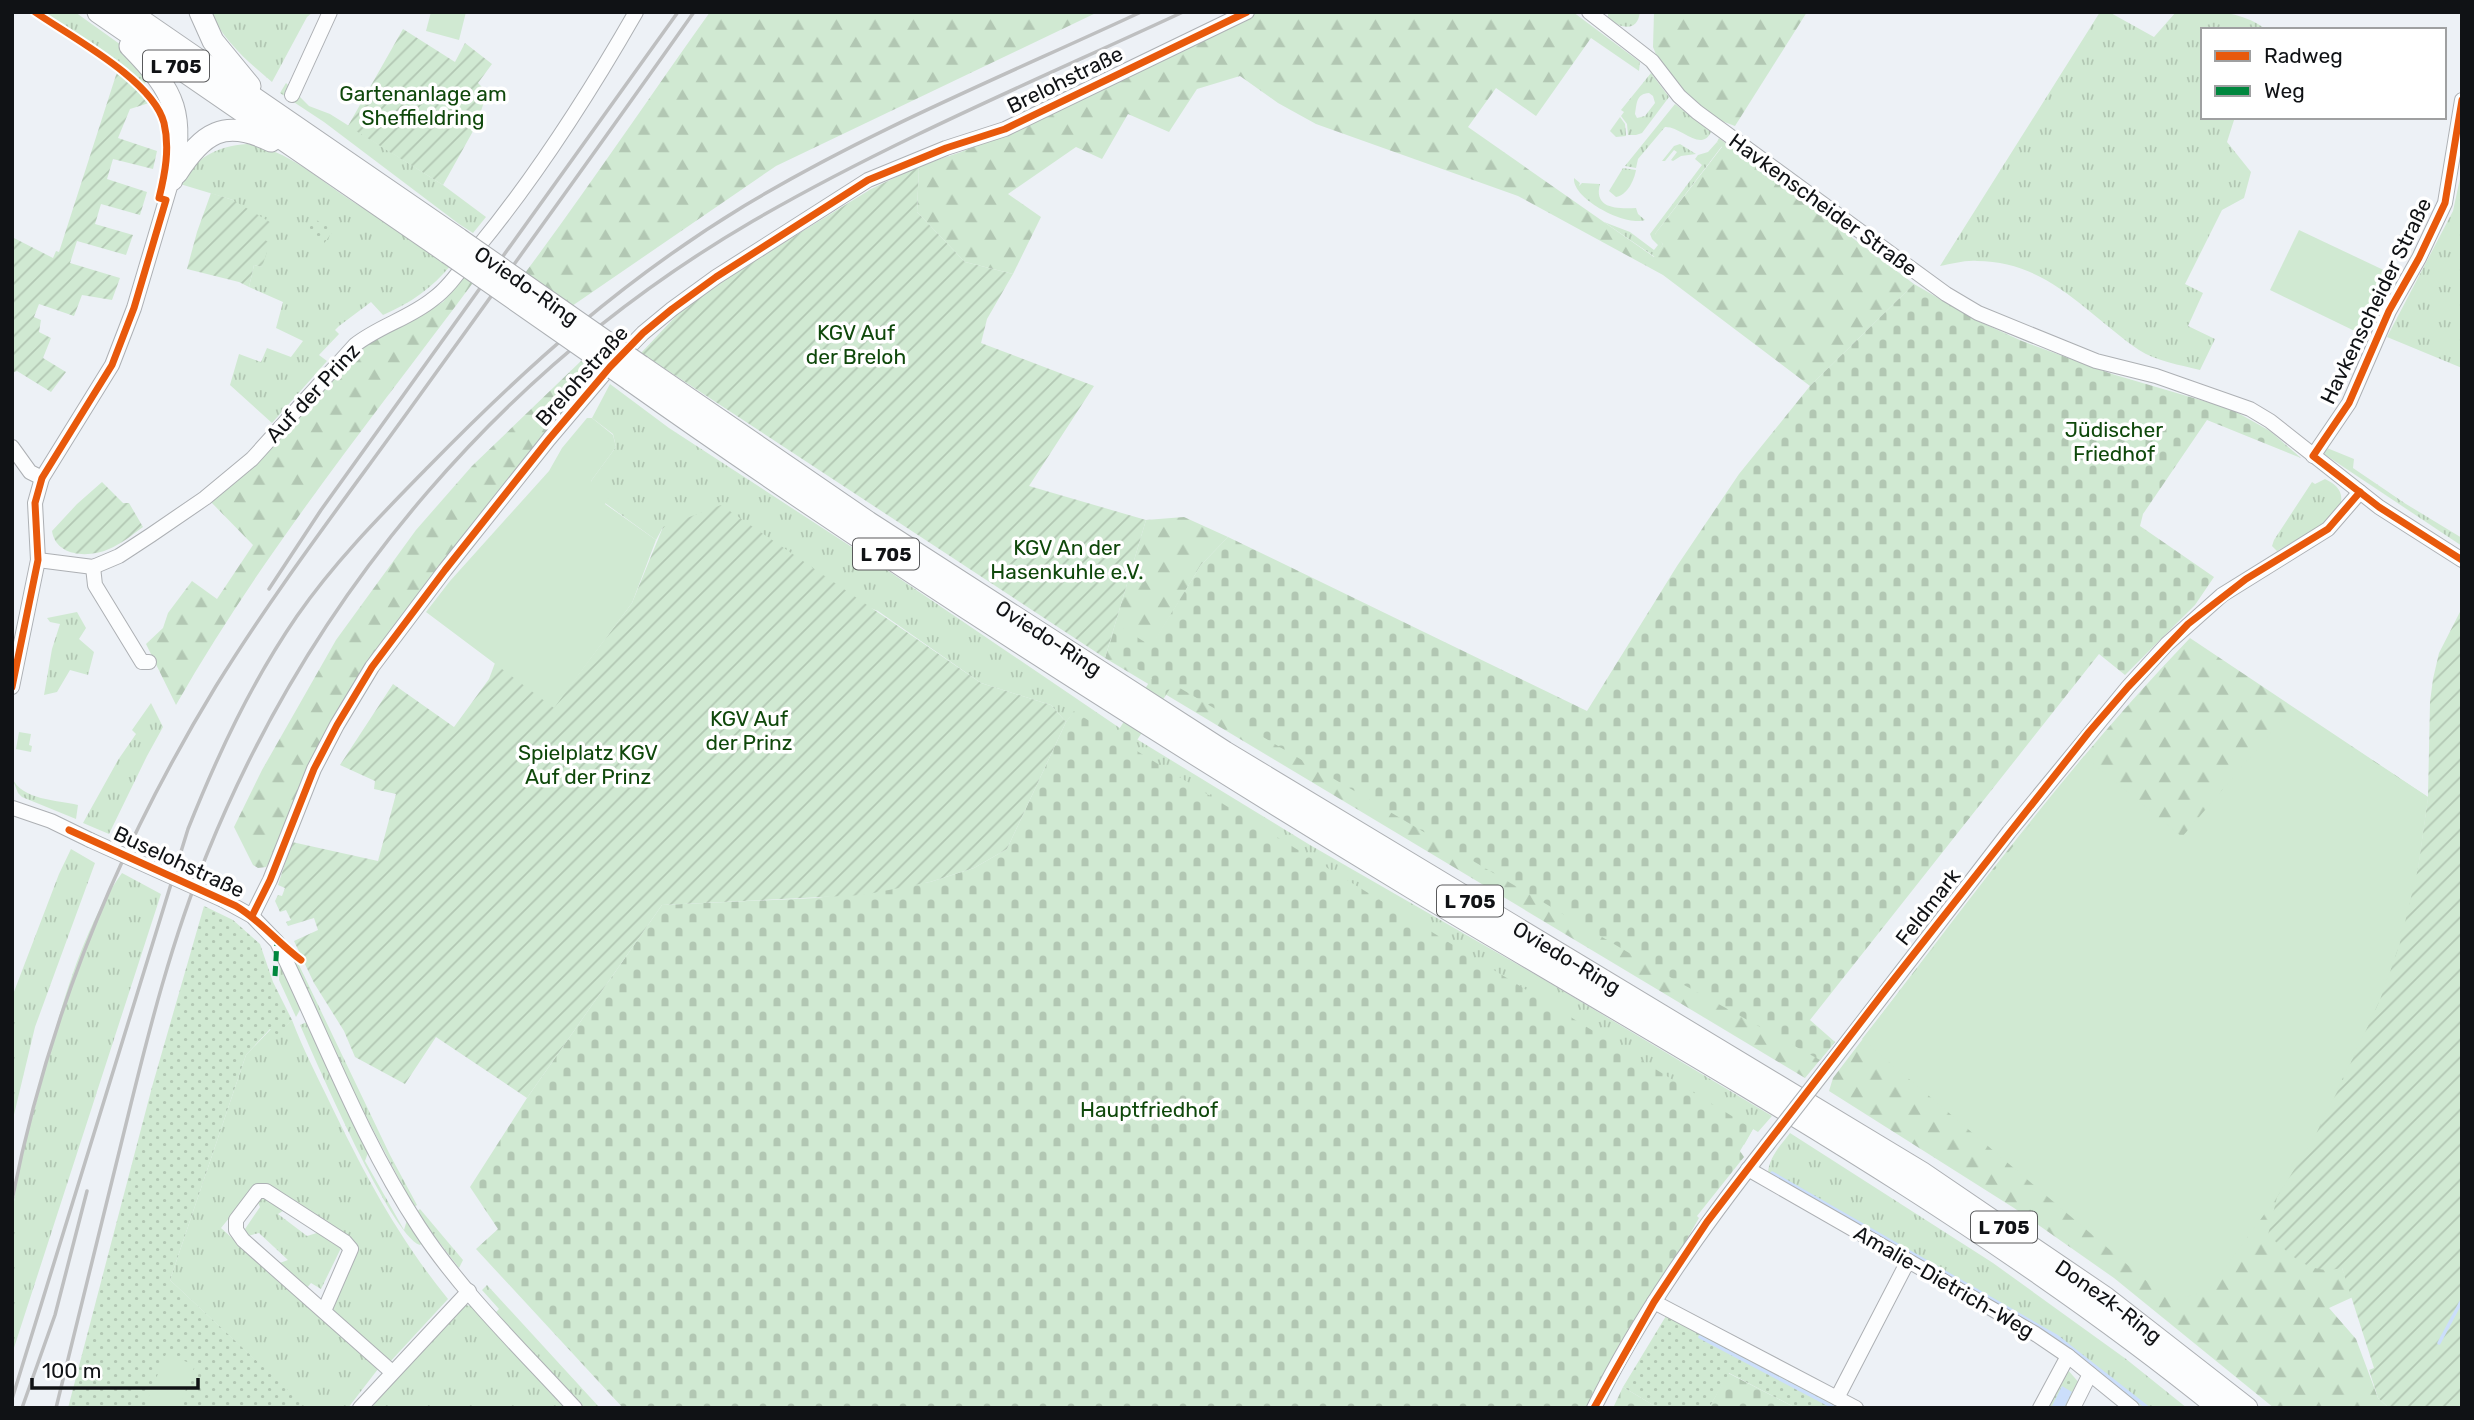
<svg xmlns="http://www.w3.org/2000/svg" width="2474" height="1420" font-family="Rubik,sans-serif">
<defs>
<pattern id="grass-tufts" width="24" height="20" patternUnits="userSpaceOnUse" patternTransform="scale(1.75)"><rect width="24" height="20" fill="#d0e9d2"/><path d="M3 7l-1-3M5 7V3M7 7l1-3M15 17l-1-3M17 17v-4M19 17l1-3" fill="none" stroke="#b2c7b3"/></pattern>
<pattern id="forest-firs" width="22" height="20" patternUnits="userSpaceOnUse" patternTransform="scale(1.75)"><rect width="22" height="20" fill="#d0e9d2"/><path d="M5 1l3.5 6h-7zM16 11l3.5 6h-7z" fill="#b2c7b3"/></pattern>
<pattern id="cemetery-stones" width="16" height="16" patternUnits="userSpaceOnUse" patternTransform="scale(1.75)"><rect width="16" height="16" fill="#d0e9d2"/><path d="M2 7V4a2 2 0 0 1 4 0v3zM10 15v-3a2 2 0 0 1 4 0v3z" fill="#b2c7b3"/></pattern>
<pattern id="park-dots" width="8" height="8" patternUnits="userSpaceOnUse" patternTransform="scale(1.75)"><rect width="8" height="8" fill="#d0e9d2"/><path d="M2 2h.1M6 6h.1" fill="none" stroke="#b2c7b3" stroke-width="1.8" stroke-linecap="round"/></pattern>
<pattern id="garden-furrows" width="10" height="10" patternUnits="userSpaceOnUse" patternTransform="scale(1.75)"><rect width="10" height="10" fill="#d0e9d2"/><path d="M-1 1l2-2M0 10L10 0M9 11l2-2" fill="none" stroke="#b2c7b3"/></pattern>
</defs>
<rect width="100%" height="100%" fill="#edf1f6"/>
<g fill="url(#grass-tufts)" fill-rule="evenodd">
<polygon points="40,12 75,12 128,50 152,76 143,85 120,66"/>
<path d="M210 12H313L307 17 272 82C248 62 224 41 210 12Z"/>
<path d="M1608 12H1640C1637 33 1621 28 1608 19Z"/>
<path d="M2100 12H2109L2154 37 2176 12C2211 12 2237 8 2267 30H2203V117H2235L2227 142 2251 172 2244 198 2222 210 2185 284 2203 293 2188 326 2215 339 2200 370C2181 365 2155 361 2139 350 2087 314 2047 261 1977 261 1965 260 1952 264 1940 266Z"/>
<path d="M1651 73 1669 97 1642 133 1636 135H1628L1627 124 1621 116 1624 112 1621 110ZM1649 93 1653 96 1655 103 1645 116 1637 118 1635 114C1637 103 1636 94 1649 93Z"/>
<polygon points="286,83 309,106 330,114 443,185 486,217 473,233 459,224 324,122 280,93"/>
<path d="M1675 104 1711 132C1701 153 1681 126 1665 127L1638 159 1636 168 1625 166Z"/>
<polygon points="1620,117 1625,124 1626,136 1616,137 1610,131"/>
<polygon points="1717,142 1722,146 1655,234 1663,244 1655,257 1604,222 1630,232 1654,250 1658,245 1652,239 1650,234 1702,165 1695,159 1698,155 1708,152"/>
<path d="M247 144C291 150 323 184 360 206 391 225 422 243 452 264 432 288 411 303 383 315L371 302 339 326 335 330 339 334 319 355 327 361 272 423 230 385 239 354 261 362 267 348 291 357 303 341 276 328 283 302 249 287 254 265 262 267 265 240 233 200 180 184C196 158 216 146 247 144Z"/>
<polygon points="1680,144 1696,154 1681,156 1673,161 1671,160 1677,152 1674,150 1665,161 1662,161 1674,146"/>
<path d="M1623 168 1636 170C1634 181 1627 195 1616 197L1609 191Z"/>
<polygon points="2462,169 2462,368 2387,337 2453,211"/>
<path d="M1574 178 1580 183 1579 186 1582 183 1600 184C1593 209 1618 209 1636 208L1638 214 1645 220C1626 227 1572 199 1574 178Z"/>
<polygon points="610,384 669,428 884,568 1130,735 1310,845 1543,979 1772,1116 1758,1132 1753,1129 1744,1145 1074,712 1066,722 1051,705 981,683 878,611 663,527 656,540 605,503 591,481 616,447 613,434 592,418"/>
<polygon points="2327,448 2354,459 2353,468 2406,504 2462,538 2462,546 2324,454"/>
<path d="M2325 479C2335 484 2343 490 2341 502L2344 503 2323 525 2277 551 2272 546 2274 540 2312 482 2315 484Z"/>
<polygon points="77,612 86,628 79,639 94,652 88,675 70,670 57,692 44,695 52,649 60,624 50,622 47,618"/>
<polygon points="151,703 163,727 147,756 109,834 83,823 118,760 136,734 132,730"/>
<polygon points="19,732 31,734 29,745 32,746 31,752 16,749"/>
<path d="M12 778C22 800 57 800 78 805L76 819 22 797 18 793Z"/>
<polygon points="71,849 95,863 35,1027 12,1123 12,997 59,874"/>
<path d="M122 873 161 894 12 1354C12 1310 10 1265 12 1221 15 1178 27 1137 38 1096 56 1025 79 932 122 873Z"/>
<polygon points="293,958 298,963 390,1155 417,1205 414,1207 360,1105 297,971"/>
<polygon points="280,965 301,1008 296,1017 279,980"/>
<path d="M292 1020C303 1049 317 1076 330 1103 365 1175 397 1236 448 1299L389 1363 332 1311 356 1256 252 1190 221 1228 378 1369 348 1408H297L301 1403 170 1280 246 1055 271 1029 277 1034Z"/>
<path d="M307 1022 369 1150 365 1161 404 1230 407 1220 422 1243 420 1245C391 1236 316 1061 300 1025Z"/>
<path d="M1790 1133 1993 1263 2126 1359 2187 1408H2143L2065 1345 2035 1327 1768 1173C1769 1157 1781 1145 1790 1133Z"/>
<polygon points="262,1196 286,1209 278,1214 307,1236 320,1232 342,1246 321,1289 311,1283 306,1289 277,1264 288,1260 259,1233 248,1236 245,1229 260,1207 256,1198"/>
<polygon points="420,1209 463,1260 459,1268 416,1212"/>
<polygon points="487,1285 600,1408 583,1408 496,1312 499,1309 482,1290"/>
<polygon points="466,1305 471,1306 566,1408 371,1408 462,1306"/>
</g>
<g fill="url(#forest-firs)">
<path d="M710 12H1098L776 166 572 306 525 273C589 187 648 99 710 12Z"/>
<polygon points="1259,12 1573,12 1640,62 1639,71 1591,38 1536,116 1496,88 1468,127 1654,257 1663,244 1656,238 1655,234 1722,147 1717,142 1719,138 1914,284 1810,386 1663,275 1518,196 1316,124 1278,103 1240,76 1197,89 1169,132 1128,114 1102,159 1076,147 1008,194 1041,217 1013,274 965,262 917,212 919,166 961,152 997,137"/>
<polygon points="1654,12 1807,12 1735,126 1716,119 1688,95 1659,62 1653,47"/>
<path d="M465 274 475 280C372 419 261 555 176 705L146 644 163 628 168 613 192 581 217 599 253 545 210 501 258 462 364 346 443 302Z"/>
<polygon points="581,361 596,373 379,647 272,858 266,867 258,868 253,865 234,827 262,770 336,640 416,530 472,466"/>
<polygon points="1184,517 1228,537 1201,565 1156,639 1835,1042 1805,1078 1105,658 1146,520"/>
<path d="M2190 638 2428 797 2418 868 2342 1268 2353 1297 2329 1308 2356 1339 2378 1398 2389 1408H2274L2114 1278 2014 1208 1829 1091 1833 1078C1948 928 2059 774 2190 638Z"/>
</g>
<g fill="url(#cemetery-stones)">
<polygon points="1914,284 1978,321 2022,341 2112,374 2231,409 2270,431 2301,458 2207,420 2143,514 2140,526 2214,577 2195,605 2125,675 2099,654 1810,1020 1835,1042 1820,1060 1675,980 1173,684 1132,748 1753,1129 1740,1151 1744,1157 1697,1216 1699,1218 1683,1246 1643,1306 1587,1408 623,1408 476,1249 498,1229 470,1187 527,1098 662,905 816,898 930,882 974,868 1007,849 1066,722 1074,711 1114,737 1152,678 1108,650 1116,624 1151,646 1201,565 1228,537 1587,711 1677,566 1739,474 1810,386"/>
<polygon points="1728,1373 1796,1408 1709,1408"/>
<polygon points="1623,1387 1658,1408 1613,1408"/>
</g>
<g fill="url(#park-dots)">
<polygon points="315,219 325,226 328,223 335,228 323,245 305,232"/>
<polygon points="204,906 233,920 260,944 273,982 292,1020 277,1035 270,1029 246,1055 170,1280 302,1403 297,1408 68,1408 152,1087"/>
<polygon points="1666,1316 1841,1408 1796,1408 1729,1373 1709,1408 1658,1408 1623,1387"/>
<polygon points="2067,1369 2081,1385 2069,1408 2044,1408"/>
</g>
<g fill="url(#garden-furrows)">
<polygon points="403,29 455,62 465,43 492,64 478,83 487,92 477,124 443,185 348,126"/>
<polygon points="117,72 138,88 149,103 130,109 118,138 157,151 153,169 113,159 107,179 147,192 140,215 101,204 95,224 133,235 126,255 77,241 70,263 120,278 112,300 82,295 74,316 39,304 34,317 41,320 39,332 51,338 43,358 66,372 51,392 17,371 12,373 12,237 53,258 56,251 59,252"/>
<polygon points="919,166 917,212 965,262 1013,274 987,319 981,343 1094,386 1029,486 1146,520 1105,658 641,353 691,300 871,189"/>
<polygon points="211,193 233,200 273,224 265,240 270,243 262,267 254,265 249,287 239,282 187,269 197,232"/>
<path d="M102 482 123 503H129L143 527C132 535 121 544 109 549 89 558 56 557 52 531L77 504Z"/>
<polygon points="721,505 981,683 1051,705 1066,722 1007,849 974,868 930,882 863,895 662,905 527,1098 436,1037 405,1084 355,1057 344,1031 314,983 294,941 318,930 314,918 288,926 286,922 291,920 286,910 280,912 275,901 278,895 282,896 285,888 278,885 292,842 378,861 396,794 374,789 375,781 340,765 393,684 454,727 489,679 495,663 554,707 632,603 663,527"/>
<path d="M2462 608V1408H2389L2378 1398 2369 1370 2374 1368 2342 1268C2308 1276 2292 1255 2268 1235L2277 1197 2317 1132 2342 1082 2379 1002 2399 946 2418 868 2428 797 2430 702 2433 679 2439 653Z"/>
</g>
<g fill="#d0e9d2">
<polygon points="431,12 466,12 459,40 426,31"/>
<polygon points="2299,230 2392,274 2363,335 2270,290"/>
<polygon points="587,418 592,418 613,435 616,447 591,481 610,495 605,504 656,540 632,603 554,708 426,612 450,581 549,471 562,448"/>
<polygon points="2292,708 2428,797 2418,868 2399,946 2379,1002 2317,1132 2277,1197 2208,1291 2170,1301 1862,1039 2084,756 2182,837"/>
<polygon points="166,1354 195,1365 179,1408 144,1408"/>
</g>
<polygon fill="#cbdefb" points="2062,1386 2072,1392 2064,1408 2051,1408"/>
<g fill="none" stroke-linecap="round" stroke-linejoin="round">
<g stroke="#cbdefb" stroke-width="3.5">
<polyline points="1772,1173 2056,1336 2148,1408"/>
<polyline points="1700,1337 1835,1408"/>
<polyline points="2439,1343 2462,1300"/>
</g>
<defs>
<g id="minor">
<polyline points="1589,12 1652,61 1679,96 1697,112 1946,294 1978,313 2096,361 2156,376 2250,409 2270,421 2379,507 2462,560"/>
<polyline points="292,95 330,12"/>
<polyline points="12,447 30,472 42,478"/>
<polyline points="2313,456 2349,403 2389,311 2419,258 2445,203 2462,100"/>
<path d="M38 560 93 567 119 556 151 535 205 498 252 459 355 345C379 326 410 318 433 299 451 286 464 264 478 247 538 174 589 94 636 12"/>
<polyline points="93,567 95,585 142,662 149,662"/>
<polyline points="12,687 38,560 35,503 42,478 112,365 134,308 172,180"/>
<polyline points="13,808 51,821 90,840"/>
<path d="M223 900 252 916 277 942C323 1036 361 1139 419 1227 462 1293 522 1350 575 1408"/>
<polyline points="252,916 270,880 314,769 337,725 372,667 445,570 549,439 610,367 643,333 672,309 716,277 868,180 946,148 1005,129 1247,12"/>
<polyline points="1827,1068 2009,832 2128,687 2167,644 2222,595 2328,529 2360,492"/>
<polyline points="1748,1169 2034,1333 2068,1356 2132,1408"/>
<polyline points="1654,1302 1856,1408"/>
<polyline points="324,1311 351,1249 345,1242 266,1191 258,1191 236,1220 236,1230 243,1240 392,1372"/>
<polyline points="1837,1398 1908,1261"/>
<polyline points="360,1408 469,1291"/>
<path d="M1594 1408C1641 1313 1702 1228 1767 1145"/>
<polyline points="2040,1408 2068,1356"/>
<polyline points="2073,1408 2090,1374"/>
</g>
<g id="highway">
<polyline points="98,12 448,253"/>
<polyline points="129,12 459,239"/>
<polyline points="200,12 213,41 250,86"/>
<path d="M130 46C178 95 183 113 172 180"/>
<path d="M177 173C203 133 224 118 271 141"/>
<path id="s1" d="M641 366 868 522 1225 752 1921 1172 2106 1298 2247 1408"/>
<path d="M630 380C884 560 1147 727 1412 888 1686 1053 1970 1206 2219 1408"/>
</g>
</defs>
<use href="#minor" stroke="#adb0b4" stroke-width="16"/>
<use href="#highway" stroke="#adb0b4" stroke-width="23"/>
<use href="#minor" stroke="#fcfdfe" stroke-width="14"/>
<use href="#highway" stroke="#fcfdfe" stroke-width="21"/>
<g stroke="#bebfc0" stroke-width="3.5">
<polyline points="269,589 321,510 678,12"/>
<path d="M12 1200C48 1017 119 845 216 686 274 592 342 503 407 413 503 280 599 147 694 12"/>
<path d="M12 1399 188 829C218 754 251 683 297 616 335 561 383 513 430 465 528 365 624 279 744 206 870 130 1008 74 1141 12"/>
<polyline points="22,1408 55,1315 87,1191"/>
<path d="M56 1408C80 1312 103 1216 127 1120 149 1030 172 939 207 854 314 589 506 365 753 221 891 141 1039 79 1183 12"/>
</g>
<defs>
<g id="minor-bridge">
<polyline points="90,840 223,900"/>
<polyline points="1767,1145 1827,1068"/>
</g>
<g id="highway-bridge">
<path id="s2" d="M459 239 641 366"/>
<polyline points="448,253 630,380"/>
</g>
</defs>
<use href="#minor-bridge" stroke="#adb0b4" stroke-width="16" stroke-linecap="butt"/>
<use href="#highway-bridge" stroke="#adb0b4" stroke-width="23" stroke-linecap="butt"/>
<use href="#minor-bridge" stroke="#fcfdfe" stroke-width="14"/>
<use href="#highway-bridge" stroke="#fcfdfe" stroke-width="21"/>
<polyline stroke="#00873e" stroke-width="5" stroke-dasharray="10 5" stroke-linecap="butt" points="275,976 277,942"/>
<defs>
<g id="cycleway">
<polyline points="2462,100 2445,203 2419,258 2389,311 2349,403 2313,456 2379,507 2462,560"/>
<path d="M12 687 38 560 35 503 42 478 112 365 134 308 166 200 159 198C165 174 170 148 164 123 153 80 71 37 35 12"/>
<path d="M69 830 236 906C261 921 278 943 301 960"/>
<polyline points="252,916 270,880 314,769 337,725 372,667 445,570 549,439 610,367 643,333 672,309 716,277 868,180 946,148 1005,129 1247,12"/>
<polyline points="1594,1408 1654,1302 1707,1222 1887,988 2089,732 2128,687 2188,624 2246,579 2328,529 2360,492"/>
</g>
</defs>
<use href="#cycleway" stroke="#fff" stroke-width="11"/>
<use href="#cycleway" stroke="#e8590c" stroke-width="7"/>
</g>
<g text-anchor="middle" stroke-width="7" stroke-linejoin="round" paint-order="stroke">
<g fill="#fff" stroke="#58595b" stroke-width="2">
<rect x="143" y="50.5" width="66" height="31" rx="5"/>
<rect x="853" y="538.5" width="66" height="31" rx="5"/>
<rect x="1437" y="885.5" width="66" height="31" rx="5"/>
<rect x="1971" y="1211.5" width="66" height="31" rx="5"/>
</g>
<g font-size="19" font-weight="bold" fill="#101215">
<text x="176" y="73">L 705</text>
<text x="886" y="561">L 705</text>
<text x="1470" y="908">L 705</text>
<text x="2004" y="1234">L 705</text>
</g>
<g font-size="21" fill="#101215" stroke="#fff">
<text transform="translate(1065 80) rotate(-26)" y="7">Brelohstraße</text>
<text transform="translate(1823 205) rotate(36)" y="7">Havkenscheider Straße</text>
<text dy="7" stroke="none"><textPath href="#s2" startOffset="82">Oviedo-Ring</textPath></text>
<text transform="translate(2376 301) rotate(-64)" y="7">Havkenscheider Straße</text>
<text transform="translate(582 376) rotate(-48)" y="7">Brelohstraße</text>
<text transform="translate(313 393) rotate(-47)" y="7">Auf der Prinz</text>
<text dy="7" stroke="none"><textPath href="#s1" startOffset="490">Oviedo-Ring</textPath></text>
<text transform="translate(179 862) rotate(25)" y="7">Buselohstraße</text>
<text transform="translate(1928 907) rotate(-52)" y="7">Feldmark</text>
<text dy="7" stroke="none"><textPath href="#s1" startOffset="1099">Oviedo-Ring</textPath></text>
<text transform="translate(1944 1282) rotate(30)" y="7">Amalie-Dietrich-Weg</text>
<text dy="7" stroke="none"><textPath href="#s1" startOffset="1741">Donezk-Ring</textPath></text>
</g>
<g font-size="21" fill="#0f480b" stroke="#fff">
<text x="423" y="101">Gartenanlage am<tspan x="423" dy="24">Sheffieldring</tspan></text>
<text x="856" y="340">KGV Auf<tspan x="856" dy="24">der Breloh</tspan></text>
<text x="2114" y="437">Jüdischer<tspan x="2114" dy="24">Friedhof</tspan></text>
<text x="1067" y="555">KGV An der<tspan x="1067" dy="24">Hasenkuhle e.V.</tspan></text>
<text x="749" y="726">KGV Auf<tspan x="749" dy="24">der Prinz</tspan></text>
<text x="588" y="760">Spielplatz KGV<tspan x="588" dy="24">Auf der Prinz</tspan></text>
<text x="1149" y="1117">Hauptfriedhof</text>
</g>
</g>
<rect width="2474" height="1420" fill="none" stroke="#101215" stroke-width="28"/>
<rect x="2201" y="28" width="245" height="91" fill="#ffffff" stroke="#9fa0a1" stroke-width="2"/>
<rect x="2215" y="51" width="35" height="10" fill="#e8590c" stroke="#9fa0a1" stroke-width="2"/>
<text x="2264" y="63" font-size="21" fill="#101215">Radweg</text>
<rect x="2215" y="86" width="35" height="10" fill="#00873e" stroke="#9fa0a1" stroke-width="2"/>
<text x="2264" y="98" font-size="21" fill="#101215">Weg</text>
<path d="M32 1378v10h166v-10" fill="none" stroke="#101215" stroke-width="3.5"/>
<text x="42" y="1378" font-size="21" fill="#101215" stroke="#ffffff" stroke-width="5" paint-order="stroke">100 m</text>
</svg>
